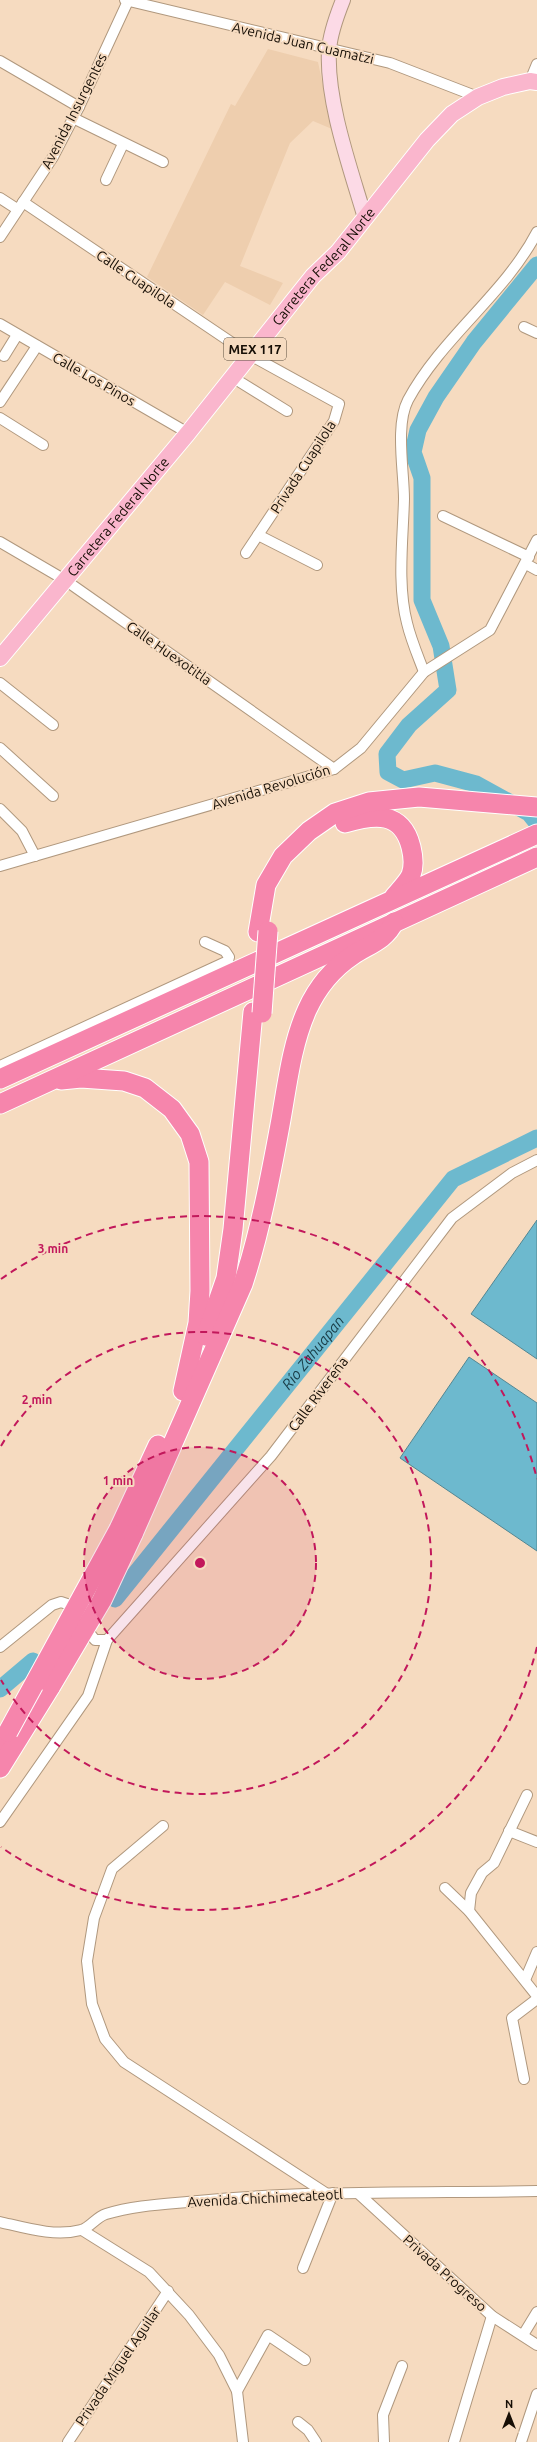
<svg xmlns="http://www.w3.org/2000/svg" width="537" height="2442" font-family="Ubuntu,sans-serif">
<rect width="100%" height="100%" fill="#f6dbc0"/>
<polygon fill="#eeceae" points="268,49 318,62 332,129 313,121 290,143 240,266 283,283 270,305 225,282 203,315 147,277 231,104 235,106"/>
<g fill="#6db9ce" stroke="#538692">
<polygon points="537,1220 537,1359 471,1314"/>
<polygon points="469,1357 537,1403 537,1551 400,1458"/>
</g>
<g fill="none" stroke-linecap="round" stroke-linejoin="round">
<g stroke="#6db9ce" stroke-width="17">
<polyline points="537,823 529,813 476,784 435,773 403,780 388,772 387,754 409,725 448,690 441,646 422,600 422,478 413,452 418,430 436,397 474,342 537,265"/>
<path id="s1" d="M115 1599 453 1179 537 1138"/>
<polyline points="0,1689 33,1661"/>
</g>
<defs>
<g id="street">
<polyline points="125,0 390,63 478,97"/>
<polyline points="0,61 79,107"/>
<polyline points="530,81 537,64"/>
<polyline points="73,118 163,162"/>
<polyline points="106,180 123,144"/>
<polyline points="0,198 17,209"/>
<polyline points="23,202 250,355 339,404 334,421 246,553"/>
<polyline points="0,237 53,157 79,107 128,1"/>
<polyline points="0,324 188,433"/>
<polyline points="524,327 537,333"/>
<polyline points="4,356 17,335"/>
<polyline points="232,377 287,411"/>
<polyline points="0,402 37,346"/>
<polyline points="0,418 43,445"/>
<polyline points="443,516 529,557"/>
<polyline points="258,535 317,565"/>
<polyline points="0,542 65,580 334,769"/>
<polyline points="526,564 537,570"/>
<path d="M424 672C418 656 411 640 407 623 397 584 403 539 404 499 404 471 395 425 408 400 442 337 505 294 537 232"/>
<polyline points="0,683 53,725"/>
<polyline points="0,748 53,796"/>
<polyline points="0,809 22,831 35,856"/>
<polyline points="0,866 334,769 361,748 424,672 490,630 537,540"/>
<polyline points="0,1066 228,961 229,957 225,951 205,942"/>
<polyline points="0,1647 52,1605 61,1602 67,1604 95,1640 107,1640"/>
<polyline points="0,1822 88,1696 107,1640 271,1456 452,1218 512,1173 537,1160"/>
<polyline points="163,1826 112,1869 94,1918 87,1961 92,2004 105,2039 124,2062 324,2192"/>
<polyline points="509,1831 537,1842"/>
<polyline points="445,1888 469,1911 537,1996"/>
<polyline points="469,1911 471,1893 482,1873 494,1863 527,1795"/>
<polyline points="525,1980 537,1952"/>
<polyline points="524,2079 512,2018 537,1999"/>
<polyline points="359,2194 492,2316 537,2345"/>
<path d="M0 2222C26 2228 55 2237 81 2230 90 2228 96 2217 106 2214 135 2205 168 2204 198 2201 311 2190 424 2193 537 2191"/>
<polyline points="82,2230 149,2272 189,2315 219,2355 237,2391 243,2442"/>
<polyline points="303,2268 333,2193"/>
<polyline points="523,2335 537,2312"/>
<polyline points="237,2391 268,2335 305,2360"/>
<polyline points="298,2422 308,2430 316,2442"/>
<polyline points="68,2442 168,2291"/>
<polyline points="384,2442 383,2415 402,2366"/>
<polyline points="454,2442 492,2316"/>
<polyline points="521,2442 537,2394"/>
</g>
<path id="secondary" d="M343 0C337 15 330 35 329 50 326 101 351 170 365 218"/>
<g id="primary">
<path id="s2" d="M0 658 188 433 313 276 338 252 427 140 452 114 478 97 503 87 530 81 537 82"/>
</g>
<g id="highway">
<path d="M345 823C375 814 402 811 411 847 413 855 414 867 411 875 408 882 399 891 394 897"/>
<polyline points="258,932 266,885 283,856 309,831 335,813 369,802 419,797 537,807"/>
<polyline points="0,1079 537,834"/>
<polyline points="61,1080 81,1078 124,1081 145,1088 172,1109 190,1134 199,1162 200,1291 198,1323 183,1391"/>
<polyline points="0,1104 537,857"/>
<polyline points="206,1336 226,1278 233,1229 253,1012"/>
<polyline points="119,1529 158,1445"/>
<path d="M133 1534 243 1284C260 1232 270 1179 280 1125 287 1087 291 1046 307 1010 317 988 332 969 353 955 368 945 386 940 394 922"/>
<polyline points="0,1743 8,1732"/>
<polyline points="0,1768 51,1686"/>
</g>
</defs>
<use href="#street" stroke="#b0987e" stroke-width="12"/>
<use href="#secondary" stroke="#b0987e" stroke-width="16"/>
<use href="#primary" stroke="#fff" stroke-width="18"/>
<use href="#highway" stroke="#fff" stroke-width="21"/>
<use href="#street" stroke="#fff" stroke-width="10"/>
<use href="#secondary" stroke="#fcdae6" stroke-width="14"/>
<use href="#primary" stroke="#fab6cd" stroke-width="16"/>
<use href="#highway" stroke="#f685ac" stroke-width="19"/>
<defs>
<g id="highway-bridge">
<polyline points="262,1013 268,931"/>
<polyline points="51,1686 102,1600 133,1534"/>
<polyline points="8,1732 119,1529"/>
</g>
</defs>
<use href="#highway-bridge" stroke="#fff" stroke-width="21" stroke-linecap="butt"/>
<use href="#highway-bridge" stroke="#f685ac" stroke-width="19"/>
</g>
<circle cx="200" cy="1563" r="116" fill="#c2185b" fill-opacity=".12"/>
<g fill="none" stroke="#c2185b" stroke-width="2" stroke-dasharray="7 5">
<circle cx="200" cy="1563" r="116"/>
<path d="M1 1446A231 231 0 1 1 1 1680"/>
<path d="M537 1647A347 347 0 0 1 1 1847M1 1279A347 347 0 0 1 537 1479"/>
</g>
<g text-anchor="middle" stroke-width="4" stroke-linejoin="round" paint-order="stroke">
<rect fill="#f6dbc0" stroke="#594c3d" stroke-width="1" x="224" y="338" width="62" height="22" rx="3"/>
<g font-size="13" font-weight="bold" fill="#160e05">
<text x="255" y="354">MEX 117</text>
</g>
<g font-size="14" fill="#160e05" stroke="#f6dbc0">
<text transform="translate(303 43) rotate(13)" y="5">Avenida Juan Cuamatzi</text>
<text transform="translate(74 111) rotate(-63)" y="5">Avenida Insurgentes</text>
<text dy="5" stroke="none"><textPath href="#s2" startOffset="508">Carretera Federal Norte</textPath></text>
<text transform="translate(136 279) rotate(34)" y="5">Calle Cuapilola</text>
<text transform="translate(94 379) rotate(30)" y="5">Calle Los Pinos</text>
<text transform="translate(303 467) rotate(-57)" y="5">Privada Cuapilola</text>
<text dy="5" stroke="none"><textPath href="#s2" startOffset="184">Carretera Federal Norte</textPath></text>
<text transform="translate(169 653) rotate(35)" y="5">Calle Huexotitla</text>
<text transform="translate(271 787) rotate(-17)" y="5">Avenida Revolución</text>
<text transform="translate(318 1394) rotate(-53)" y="5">Calle Rivereña</text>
<text transform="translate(265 2198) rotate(-3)" y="5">Avenida Chichimecateotl</text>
<text transform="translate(445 2273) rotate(42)" y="5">Privada Progreso</text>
<text transform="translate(118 2366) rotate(-56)" y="5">Privada Miguel Aguilar</text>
</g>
<g font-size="15" font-style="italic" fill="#193d47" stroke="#f6dbc0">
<text dy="5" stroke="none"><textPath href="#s1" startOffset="316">Río Zahuapan</textPath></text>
</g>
</g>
<circle cx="200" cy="1563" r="6" fill="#c2185b" stroke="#f6dbc0" stroke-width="2"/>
<g font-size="12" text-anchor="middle" font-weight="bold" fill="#c2185b" stroke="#f6dbc0" stroke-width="4" stroke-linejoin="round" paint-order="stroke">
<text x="53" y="1253">3 min</text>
<text x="37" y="1404">2 min</text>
<text x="118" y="1485">1 min</text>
</g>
<g transform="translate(509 2414)" stroke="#f6dbc0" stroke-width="3" paint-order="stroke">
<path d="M0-3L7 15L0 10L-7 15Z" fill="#160e05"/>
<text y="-6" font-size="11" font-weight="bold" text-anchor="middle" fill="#160e05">N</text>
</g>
</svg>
